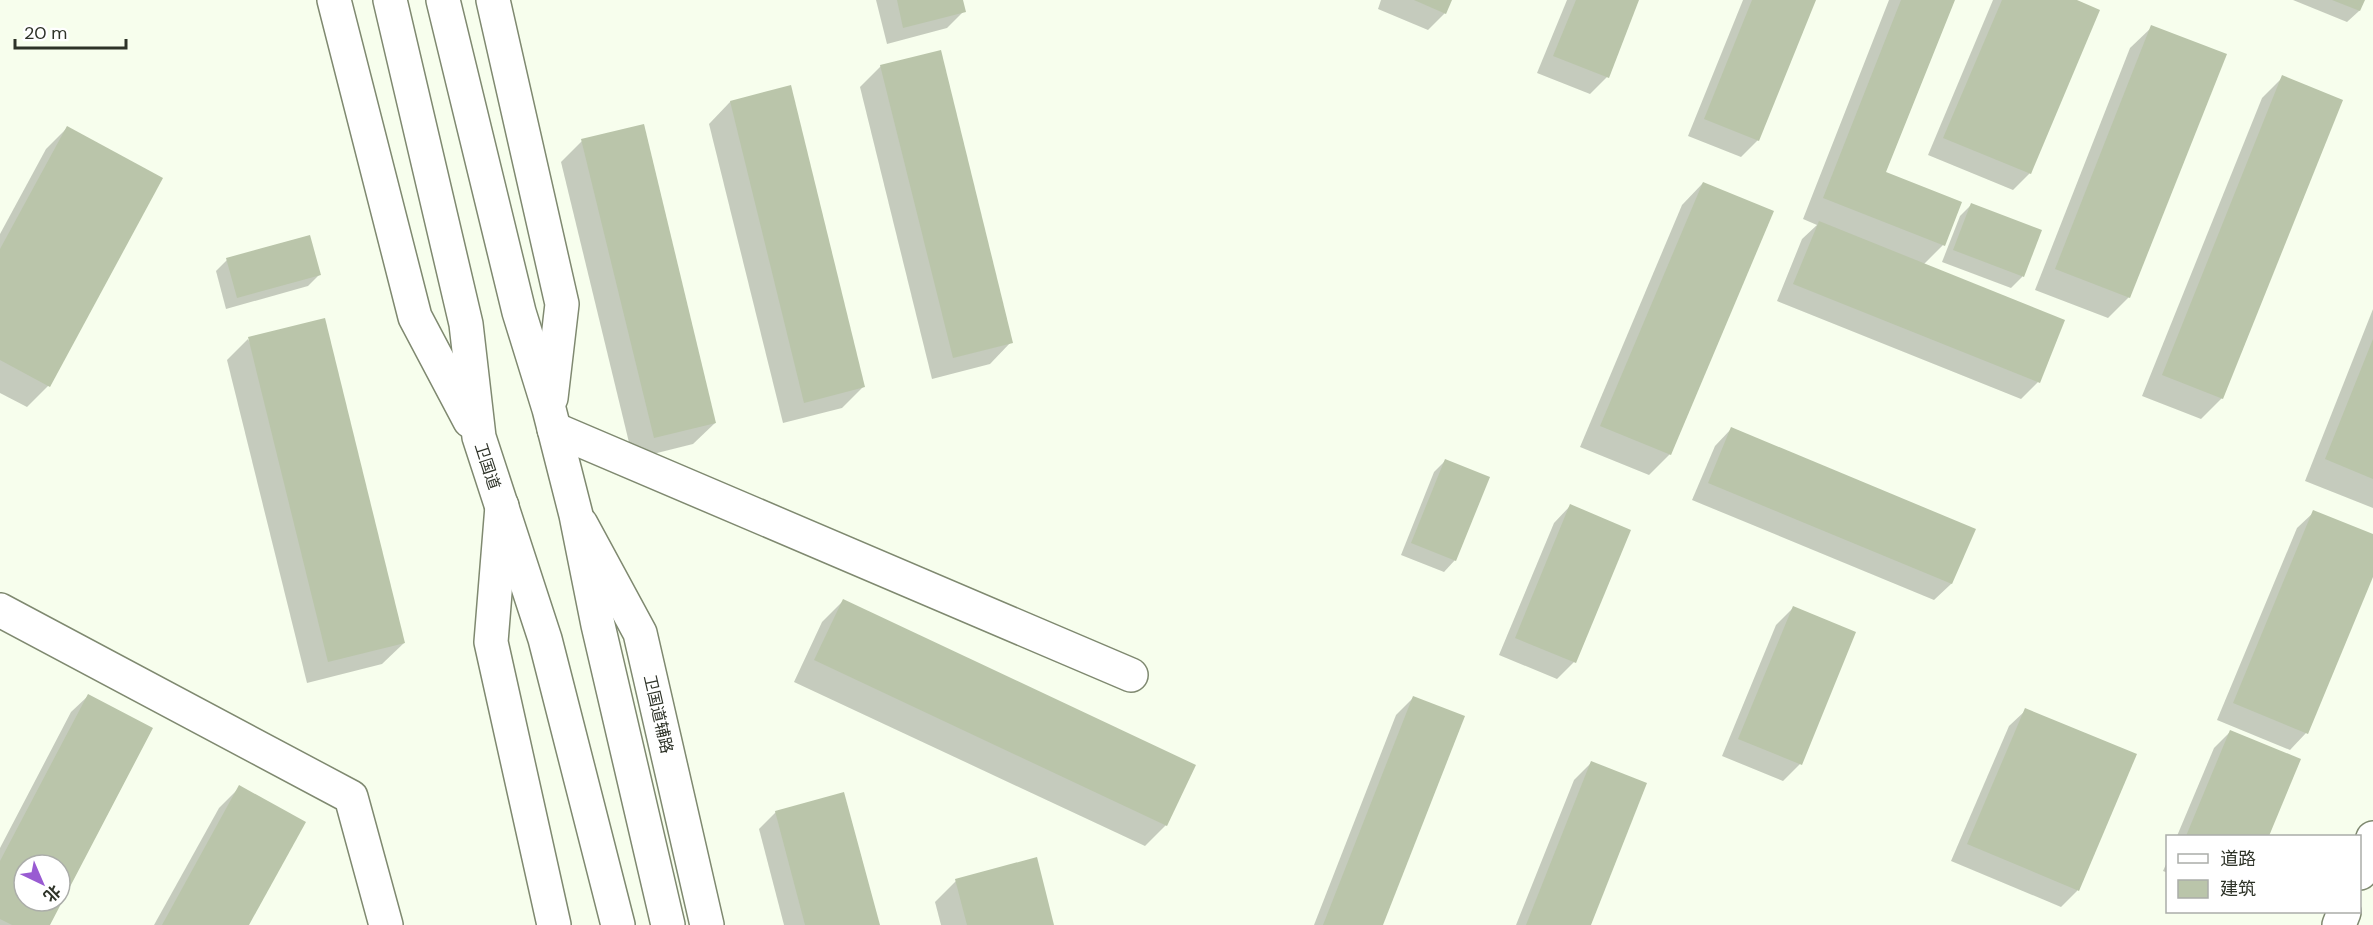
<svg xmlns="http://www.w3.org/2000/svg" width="2373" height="925" font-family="'DM Sans','Noto Sans SC',sans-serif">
<rect width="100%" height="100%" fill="#f7feed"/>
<g fill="#0003" fill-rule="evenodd">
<polygon points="876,0 961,0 964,11 947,28 887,44"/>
<polygon points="1381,0 1451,0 1445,13 1428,30 1378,9"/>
<polygon points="1567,0 1638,0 1607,77 1590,94 1537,73"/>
<polygon points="1743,0 1814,0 1758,140 1741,157 1688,136"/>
<polygon points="1889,0 1953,0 1884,173 1943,245 1923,265 2038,382 2021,399 1777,301 1802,239 1817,225 1803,219"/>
<polygon points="1993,0 2073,0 2030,173 2013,190 1928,155"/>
<polygon points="2293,0 2363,0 2359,11 2347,22"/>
<polygon points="2152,27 2129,297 2108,318 2035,290 2130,48"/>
<polygon points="881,66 1011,342 990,364 932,379 860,87"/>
<polygon points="2283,77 2222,398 2201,419 2142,396 2262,98"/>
<polygon points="790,87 863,387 842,408 783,423 709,124 730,102"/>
<polygon points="67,128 161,179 48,386 27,407 0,393 0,234 46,149"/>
<polygon points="582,141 715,423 693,444 633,459 561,162"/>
<polygon points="1703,183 1670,454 1649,475 1580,447 1682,205"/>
<polygon points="1972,204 2040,231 2022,277 2011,288 1942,262 1960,216"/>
<polygon points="227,260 320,274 308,286 226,309 216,271"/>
<polygon points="2373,309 2373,508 2305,481"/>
<polygon points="248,339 404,643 382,664 307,683 227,360"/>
<polygon points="1731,429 1974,530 1951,584 1934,600 1692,500 1715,446"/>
<polygon points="1445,461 1455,560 1444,572 1401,555 1434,472"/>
<polygon points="1570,506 1574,662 1557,679 1499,655 1554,523"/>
<polygon points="2314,512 2373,536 2373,573 2306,733 2290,750 2217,720 2297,528"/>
<polygon points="843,601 1166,825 1145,846 794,682 822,622"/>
<polygon points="1793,608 1800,764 1783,781 1722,756 1776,625"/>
<path d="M88 696 151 729 48 925H0V848L71 712ZM24 865H60V901H24Z"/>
<polygon points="1413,698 1381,925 1314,925 1396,715"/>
<polygon points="2026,710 2135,755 2077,891 2061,907 1951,861 2009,726"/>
<polygon points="2231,731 2299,760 2267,836 2177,836 2214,748"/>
<polygon points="1591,763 1589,925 1516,925 1574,780"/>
<polygon points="240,787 248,925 154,925 219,808"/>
<polygon points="776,812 878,925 784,925 759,829"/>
<polygon points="2168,860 2168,873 2163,871"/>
<polygon points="956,881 1053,925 941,925 935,902"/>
</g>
<g fill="#bac5aa" fill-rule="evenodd">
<polygon points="897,0 963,0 966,12 903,28"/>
<polygon points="1414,0 1452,0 1446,14"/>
<polygon points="1576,0 1639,0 1609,78 1553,56"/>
<polygon points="1752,0 1816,0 1759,141 1704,119"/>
<polygon points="1901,0 1955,0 1886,172 1962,202 1945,246 1823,198"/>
<polygon points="2002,0 2077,0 2100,10 2031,174 1943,138"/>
<polygon points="2332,0 2365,0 2360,11"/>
<polygon points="2151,25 2227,54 2130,298 2055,269"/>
<polygon points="941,50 1013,343 953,358 880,65"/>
<polygon points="2282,75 2343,100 2223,399 2162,375"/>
<polygon points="791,85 865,387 804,403 730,101"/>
<polygon points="644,124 716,423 654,438 581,139"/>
<polygon points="67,126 163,178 50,387 0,360 0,249"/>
<polygon points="1703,182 1774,211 1671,455 1600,426"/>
<polygon points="1971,203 2042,230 2024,277 1953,250"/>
<polygon points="1819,221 2065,320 2040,383 1793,284"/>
<polygon points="310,235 321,275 237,298 226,258"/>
<polygon points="325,318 405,643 328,662 248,337"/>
<polygon points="2373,339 2373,479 2325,459"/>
<polygon points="1731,427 1976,529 1952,584 1708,483"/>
<polygon points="1445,459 1490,477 1456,561 1411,543"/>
<polygon points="1570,504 1631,530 1576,663 1515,638"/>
<polygon points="2313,510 2373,534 2373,577 2308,734 2233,703"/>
<polygon points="843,599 1196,765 1167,826 814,660"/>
<polygon points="1793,606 1856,632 1802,765 1738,739"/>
<path d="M88 694 153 728 50 925H12L0 919V861ZM24 865H60V901H24Z"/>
<polygon points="1413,696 1465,716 1383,925 1323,925"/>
<polygon points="2025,708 2137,754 2079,891 1967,844"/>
<polygon points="2230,730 2301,759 2269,836 2186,836"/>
<polygon points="1591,761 1647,783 1591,925 1526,925"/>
<polygon points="239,785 306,822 249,925 162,925"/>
<polygon points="844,792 880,925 805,925 775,811"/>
<polygon points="1037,857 1054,925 967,925 955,879"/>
</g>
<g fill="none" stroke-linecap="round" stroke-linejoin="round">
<defs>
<g id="street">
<polyline points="554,429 1131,675"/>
<polyline points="0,610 351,797 386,925"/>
</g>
<g id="secondary">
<polyline points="502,506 491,642 554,925"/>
<polyline points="581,524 640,633 707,925"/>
</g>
<g id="primary">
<polyline points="334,0 415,317 470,421"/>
<polyline points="390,0 466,324 479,437 545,639 618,925"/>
<polyline points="443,0 519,312 549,409 576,515 598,625 668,925"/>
<polyline points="493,0 562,304 551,398"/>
<polyline points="2360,873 2373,838"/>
<polyline points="2339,925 2344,912"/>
</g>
</defs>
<use href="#street" stroke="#7f8970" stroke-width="36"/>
<use href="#secondary" stroke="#7f8970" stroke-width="36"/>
<use href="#primary" stroke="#7f8970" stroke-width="36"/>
<use href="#street" stroke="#fff" stroke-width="33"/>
<use href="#secondary" stroke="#fff" stroke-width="33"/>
<use href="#primary" stroke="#fff" stroke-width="33"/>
</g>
<g text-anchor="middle" stroke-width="6" stroke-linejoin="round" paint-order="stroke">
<g font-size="16" fill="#2e3328" stroke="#fff">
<text transform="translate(488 466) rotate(72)" y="6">卫国道</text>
<text transform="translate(659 714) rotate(77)" y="6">卫国道辅路</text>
</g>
</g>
<rect x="2166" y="835" width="195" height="78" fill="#ffffff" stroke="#abada9" stroke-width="1.5"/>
<rect x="2178" y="854" width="30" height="9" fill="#ffffff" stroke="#abada9" stroke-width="1.5"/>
<text x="2220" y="865" font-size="18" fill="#2e3328">道路</text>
<rect x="2178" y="880" width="30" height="18" fill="#bac5aa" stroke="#abada9" stroke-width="1.5"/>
<text x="2220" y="895" font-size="18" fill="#2e3328">建筑</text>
<g transform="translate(42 883) rotate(136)"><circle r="28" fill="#ffffff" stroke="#abada9" stroke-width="1.5"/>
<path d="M0-4.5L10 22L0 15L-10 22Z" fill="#995bd2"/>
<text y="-9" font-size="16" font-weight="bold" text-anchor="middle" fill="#2e3328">北</text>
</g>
<path d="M15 39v9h111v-9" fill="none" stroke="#2e3328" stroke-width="3"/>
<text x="24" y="39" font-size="18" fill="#2e3328" stroke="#ffffff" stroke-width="4.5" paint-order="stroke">20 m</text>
</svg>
